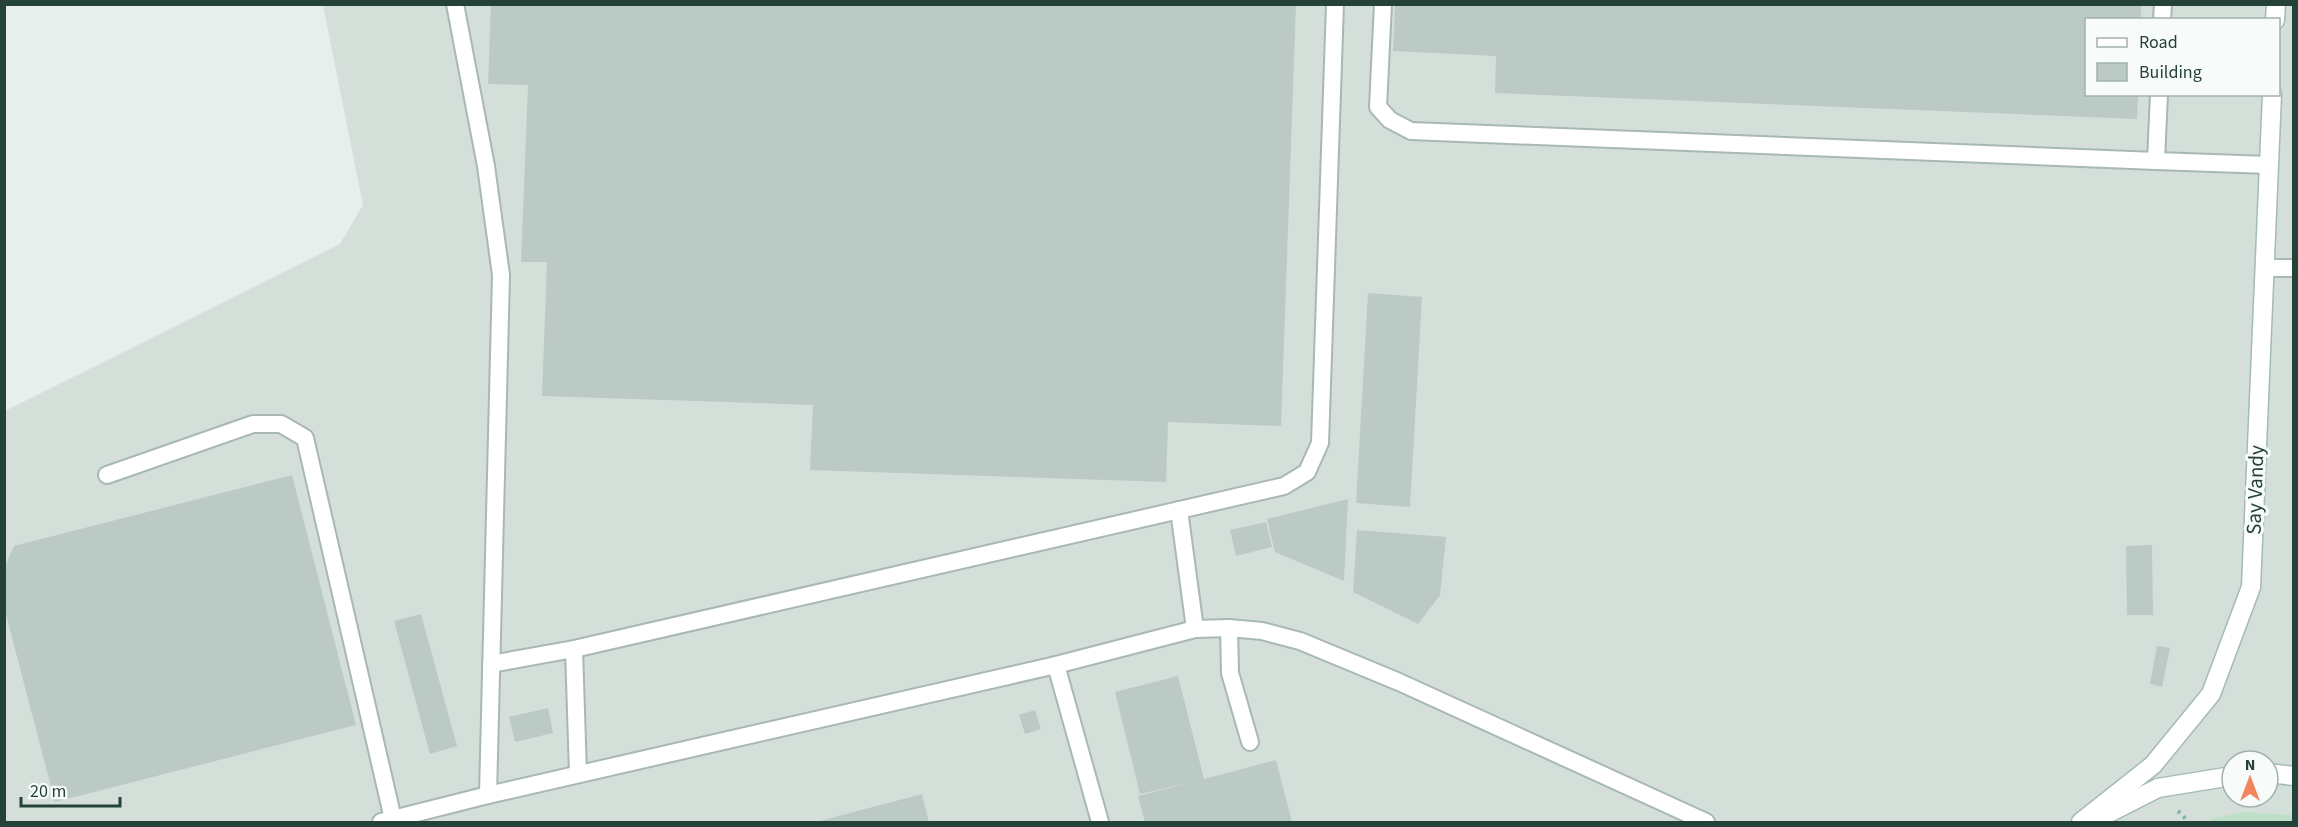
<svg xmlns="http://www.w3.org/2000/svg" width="2298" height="827" font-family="'Source Sans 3',sans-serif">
<rect width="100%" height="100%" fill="#e6efeb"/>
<path fill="#d4dfda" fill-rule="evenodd" d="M323 5H2293V822H5V411L340 244 363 205ZM2086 20H2278V94H2086ZM2232 761H2268V797H2232Z"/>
<polygon fill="#bfe0c8" points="2244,812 2293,815 2293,822 2211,822 2210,819"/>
<g fill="#bbcac4">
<polygon points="491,4 1296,4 1281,426 1168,422 1166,482 810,470 813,405 542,396 547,262 521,262 528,85 488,84"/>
<polygon points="1395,4 2141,4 2141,20 2086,20 2086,94 2138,94 2137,119 1495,93 1496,56 1393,51"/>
<polygon points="1368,293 1422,297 1410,507 1356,503"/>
<polygon points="292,475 356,725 55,802 4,607 4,569 14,546"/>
<polygon points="1348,499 1344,581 1275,552 1267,519"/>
<polygon points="1266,522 1272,547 1236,556 1230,530"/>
<polygon points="1357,530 1446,537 1440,595 1418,624 1353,592"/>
<polygon points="2152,545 2153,615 2127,615 2126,546"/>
<polygon points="421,614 457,746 430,754 394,621"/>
<polygon points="2157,646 2170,648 2162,687 2150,684"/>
<polygon points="1178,676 1204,779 1276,760 1292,822 1145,822 1138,796 1192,782 1140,794 1115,692"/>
<polygon points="548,708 553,733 515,742 509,717"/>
<polygon points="1035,710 1041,729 1025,734 1019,715"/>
<polygon points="922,794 929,822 816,822"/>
</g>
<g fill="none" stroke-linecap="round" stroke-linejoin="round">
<defs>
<g id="lane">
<polyline points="455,4 486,166 501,275 488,795"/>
<polyline points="1383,4 1378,107 1390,120 1411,131 2156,161 2159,94"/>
<polyline points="2162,20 2163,4"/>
<polyline points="2156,161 2269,165"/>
<polyline points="2264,268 2294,268"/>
<polyline points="107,475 253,424 281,424 305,438 393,819"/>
<polyline points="1179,510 1195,629"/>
<polyline points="1229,628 1230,673 1250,742"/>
<polyline points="574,649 578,774"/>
<polyline points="491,664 574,649 1284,486 1307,472 1320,443 1335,4"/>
<polyline points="1056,665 1100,822"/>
<polyline points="381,822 488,795 1056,665 1195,629 1229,628 1262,631 1300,641 1399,682 1706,822"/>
</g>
<g id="secondary">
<polyline points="2275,20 2276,4"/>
<polyline points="2268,773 2294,776"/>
<polyline points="2101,817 2158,788 2232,776"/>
<polyline points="2081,822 2153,765 2211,694 2251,587 2272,94"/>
</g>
</defs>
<use href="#lane" stroke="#a8b8b2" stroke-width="20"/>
<use href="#secondary" stroke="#a4bbb3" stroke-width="21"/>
<polyline stroke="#86b3a5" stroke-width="4" stroke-dasharray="3 4.5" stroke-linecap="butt" points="2178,811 2189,822"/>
<use href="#lane" stroke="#fff" stroke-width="16"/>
<use href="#secondary" stroke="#fff" stroke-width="18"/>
</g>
<g text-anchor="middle" stroke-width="6" stroke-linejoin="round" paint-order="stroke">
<g font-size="21" fill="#24423a" stroke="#f7fbf9">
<text transform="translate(2255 490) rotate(-88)" y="7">Say Vandy</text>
</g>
</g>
<rect width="2298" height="827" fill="none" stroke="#24423a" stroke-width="12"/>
<rect x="2085" y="18" width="195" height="78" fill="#f7fbf9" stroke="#a3b1ad" stroke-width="1.5"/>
<rect x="2097" y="38" width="30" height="9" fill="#ffffff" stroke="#a3b1ad" stroke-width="1.5"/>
<text x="2139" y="48" font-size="18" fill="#24423a">Road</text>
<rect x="2097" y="63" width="30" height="18" fill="#bbcac4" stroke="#a3b1ad" stroke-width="1.5"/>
<text x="2139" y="78" font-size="18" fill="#24423a">Building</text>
<g transform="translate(2250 779)"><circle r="28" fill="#f7fbf9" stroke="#a3b1ad" stroke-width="1.5"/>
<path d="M0-4.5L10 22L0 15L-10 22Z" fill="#f4845f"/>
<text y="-9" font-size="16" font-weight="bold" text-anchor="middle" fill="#24423a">N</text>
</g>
<path d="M21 797v9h99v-9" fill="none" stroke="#24423a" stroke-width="3"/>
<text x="30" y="797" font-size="18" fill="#24423a" stroke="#f7fbf9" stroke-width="4.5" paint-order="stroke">20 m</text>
</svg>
